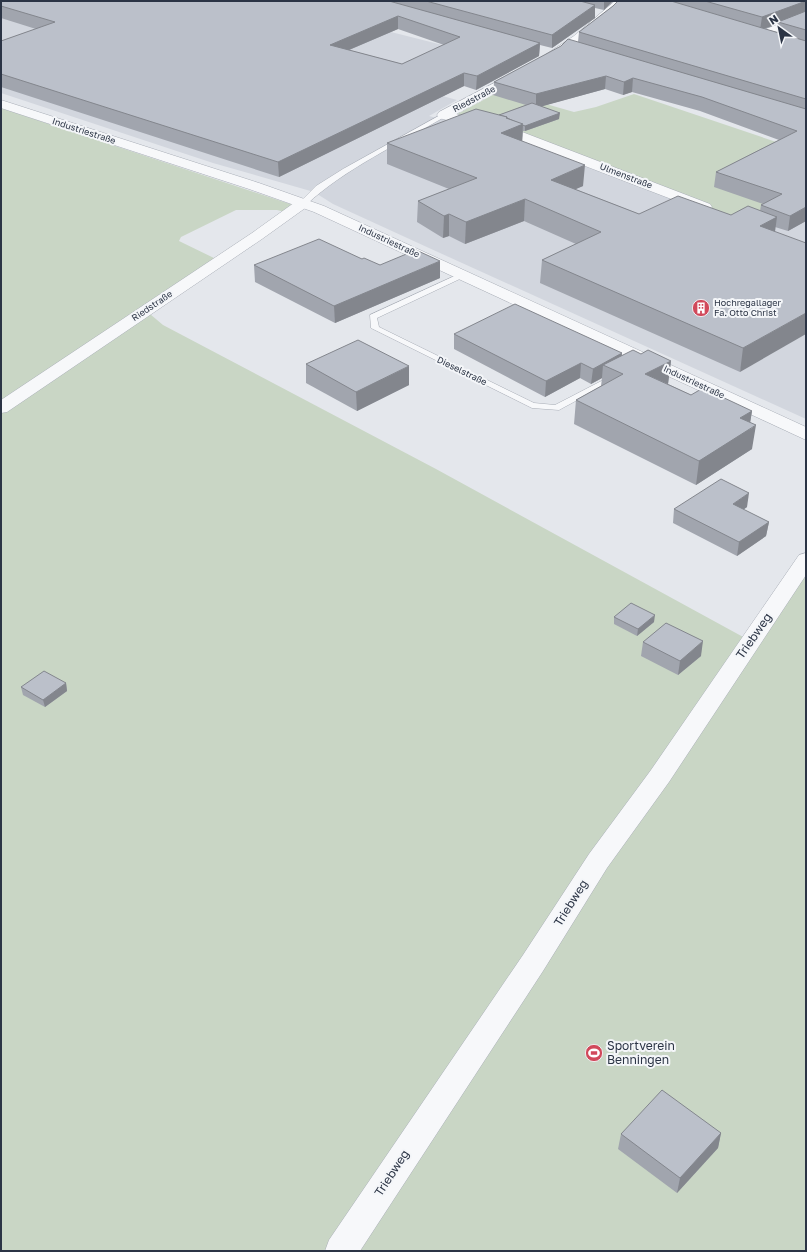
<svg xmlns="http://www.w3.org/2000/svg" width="807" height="1252" font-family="'Golos Text',sans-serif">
<rect width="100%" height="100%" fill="#e4e7ec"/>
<polygon fill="#d2d6de" points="1,1 268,1 522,65 485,84 400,63 370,76 457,100 429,116 445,120 450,118 505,133 687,205 806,191 806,419 429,248 333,204 314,192 213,163 1,93"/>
<g fill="#c9d6c5">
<polygon points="500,91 574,112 596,107 634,94 806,152 806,191 740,225 505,133 450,118"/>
<polygon points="1,108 293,205 285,212 277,210 236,210 181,237 179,241 216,259 144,309 163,325 436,469 745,638 806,572 806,1251 1,1251"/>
</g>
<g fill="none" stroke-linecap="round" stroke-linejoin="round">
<defs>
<g id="service">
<path d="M444 113 446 114V116C401 143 344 169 306 205L299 203 316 186 343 169Z"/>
<polygon points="461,273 464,273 464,277 377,318 379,327 534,403 555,405 611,376 617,376 618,378 559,410 532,408 371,328 370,315"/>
</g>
<g id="minor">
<path d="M615 1H628C618 14 560 64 545 61L543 58 545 55 574 36Z"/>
<polygon points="806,14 806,21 763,39 759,40 753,36 755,33"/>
<polygon points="519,70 525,74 523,77 456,114 517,130 710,204 712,207 710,210 700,210 507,136 439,118 437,115 439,112"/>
<polygon points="303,199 308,200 310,203 308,206 262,239 7,412 1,413 1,400 252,233 298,200"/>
<polygon points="806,553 806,575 669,782 607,868 543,971 360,1251 325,1251 329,1240 523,955 589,854 651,770 799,555"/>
</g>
<polygon id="tertiary" points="1,100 259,183 324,206 806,427 806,440 314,212 249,189 1,108"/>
</defs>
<use href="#service" stroke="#a9aeb7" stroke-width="1"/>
<use href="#minor" stroke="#a9aeb7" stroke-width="1"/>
<use href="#tertiary" stroke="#a9aeb7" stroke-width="1"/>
<use href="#service" fill="#f7f8fa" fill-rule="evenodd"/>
<use href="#minor" fill="#f7f8fa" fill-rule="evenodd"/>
<use href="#tertiary" fill="#f7f8fa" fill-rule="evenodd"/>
</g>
<g fill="#a1a5ae" fill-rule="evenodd">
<path d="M1 1H613L604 10 595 8V18L552 48 540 45 539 56 476 90 464 86 279 177 1 87V41L36 29 1 18ZM398 29 444 45 402 64 349 50Z"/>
<path d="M618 1H806V221L788 231 775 227 740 372 540 283 542 260 576 244 524 221 465 244 449 236 443 238 417 222 418 201 449 189 387 164V143L499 115 526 105 493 95 494 82 578 42 579 32 613 6ZM778 24 777 32 765 29 770 27ZM605 89 623 95 632 92 700 111 779 140 716 172 714 187 763 204 761 205 760 211 731 215 639 214 575 189 583 186 522 141 523 131H525L559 119 542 106Z"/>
<polygon points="362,259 380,265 440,278 335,323 255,282 254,265"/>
<polygon points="454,334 622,355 641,354 671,361 668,384 691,395 752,411 750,422 752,449 696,485 574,424 576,400 601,386 602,378 591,384 580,378 545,397 454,349"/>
<polygon points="306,364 409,385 357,411 306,383"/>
<polygon points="747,507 743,510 769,522 766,536 737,556 673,523 674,509"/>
<polygon points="614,617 654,622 637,636 614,624"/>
<polygon points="643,642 701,656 678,675 641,656"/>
<polygon points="66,683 67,691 45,707 23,695 21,687"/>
<polygon points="721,1133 718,1148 677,1193 618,1149 621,1134"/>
</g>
<g fill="#83868d">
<polygon points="604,1 613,1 604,10"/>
<polygon points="806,1 806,13 778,22 778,24 760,30 762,17"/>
<polygon points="595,5 595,18 552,48 552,35"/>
<polygon points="398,16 398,29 330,58 330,45"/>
<polygon points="540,43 539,56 476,90 477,76"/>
<polygon points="464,73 464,86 279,177 278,162"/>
<polygon points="606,76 605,89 536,108 536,94"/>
<polygon points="633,78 632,92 623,95 624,82"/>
<polygon points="560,113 559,119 525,131 525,126"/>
<polygon points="507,117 523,124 522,145 501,133"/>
<polygon points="585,165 583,186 549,201 551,180"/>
<polygon points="525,199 524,221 465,244 466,222"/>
<polygon points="806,207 806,221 788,231 790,216"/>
<polygon points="449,214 449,236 443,238 444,216"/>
<polygon points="777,217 774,239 760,226"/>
<polygon points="440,261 440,278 335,323 334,306"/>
<polygon points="806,313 806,334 740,372 743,348"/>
<polygon points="622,353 621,369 603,365 602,378 591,384 593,369"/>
<polygon points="671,361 668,384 645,374"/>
<polygon points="581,363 580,378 545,397 546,381"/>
<polygon points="409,366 409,385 357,411 356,392"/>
<polygon points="752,411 749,430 756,425 752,449 696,485 699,461 740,418"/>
<polygon points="749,493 747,507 731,518 733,504"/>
<polygon points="769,522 766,536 737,556 739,542"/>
<polygon points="655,615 654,622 637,636 638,629"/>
<polygon points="703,641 701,656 678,675 680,661"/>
<polygon points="66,683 67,691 45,707 43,700"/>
<polygon points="721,1133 718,1148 677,1193 680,1178"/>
</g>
<g fill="#bbc0ca" stroke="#83868d" fill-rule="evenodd">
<path d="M1 1H389L540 43 477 76 464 73 278 162 1 74V41L55 22 1 6ZM398 16 460 37 402 64 330 45Z"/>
<polygon points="426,1 580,1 595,5 552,35"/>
<polygon points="618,1 671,1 806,41 806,99 579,32 613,6"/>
<polygon points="705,1 806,1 762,17"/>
<polygon points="806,11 806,30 778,22"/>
<polygon points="568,39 806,109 806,207 790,216 761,205 782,194 716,172 797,131 702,97 633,78 624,82 606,76 536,94 494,82 561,46"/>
<polygon points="532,103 560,113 525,126 507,118 507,117 499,115"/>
<polygon points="476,109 507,117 506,118 523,124 501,133 585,165 551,180 639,214 678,196 731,215 748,206 777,217 760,226 806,243 806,313 743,348 542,260 601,232 525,199 466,222 449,214 444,216 418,201 477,178 387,143"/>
<polygon points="319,239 362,259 364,258 380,265 416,250 440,261 334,306 254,265"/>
<polygon points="515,304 622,353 593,369 581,363 546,381 454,334"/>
<polygon points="358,340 409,366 356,392 306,364"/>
<polygon points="633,350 641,354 648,350 671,361 645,374 691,395 703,388 752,411 740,418 756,425 699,461 576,400 623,374 603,365"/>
<polygon points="721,479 749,493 733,504 769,522 739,542 674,509"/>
<polygon points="631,603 655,615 638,629 614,617"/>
<polygon points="666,623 703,641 680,661 643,642"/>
<polygon points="44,671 66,683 43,700 21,687"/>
<polygon points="662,1090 721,1133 680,1178 621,1134"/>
</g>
<defs>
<symbol id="building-disc" viewBox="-11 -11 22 22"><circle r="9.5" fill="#d1495b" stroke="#f4f6f9"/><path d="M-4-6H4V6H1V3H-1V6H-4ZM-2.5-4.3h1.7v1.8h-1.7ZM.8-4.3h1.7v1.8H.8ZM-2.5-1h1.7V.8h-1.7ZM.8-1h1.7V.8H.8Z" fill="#fff"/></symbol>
<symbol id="stadium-disc" viewBox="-11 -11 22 22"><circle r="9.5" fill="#d1495b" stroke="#f4f6f9"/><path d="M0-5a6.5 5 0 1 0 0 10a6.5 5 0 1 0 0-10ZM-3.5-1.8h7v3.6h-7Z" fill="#fff"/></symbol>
</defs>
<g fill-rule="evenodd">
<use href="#building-disc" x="691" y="298" width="20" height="20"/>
<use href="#stadium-disc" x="584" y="1043" width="20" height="20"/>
</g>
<g text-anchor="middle" stroke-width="4" stroke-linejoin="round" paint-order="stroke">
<g font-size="9" fill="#2b3445" stroke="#f4f6f9">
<text transform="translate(474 99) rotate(-28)" y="3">Riedstraße</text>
<text transform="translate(84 131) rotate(18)" y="3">Industriestraße</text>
<text transform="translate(626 176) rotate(21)" y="3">Ulmenstraße</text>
<text transform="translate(389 241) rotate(25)" y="3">Industriestraße</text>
<text transform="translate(152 306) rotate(-34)" y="3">Riedstraße</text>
<text transform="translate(462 371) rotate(26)" y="3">Dieselstraße</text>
<text transform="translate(694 382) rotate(25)" y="3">Industriestraße</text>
</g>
<g font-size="9" fill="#2b3445" stroke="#f4f6f9" text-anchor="start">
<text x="714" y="306">Hochregallager<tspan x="714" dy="10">Fa. Otto Christ</tspan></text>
</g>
<g font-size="12" fill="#2b3445" stroke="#f4f6f9">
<text transform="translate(754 636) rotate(-55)" y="4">Triebweg</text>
<text transform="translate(571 903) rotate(-58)" y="4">Triebweg</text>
<text transform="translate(392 1173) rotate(-57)" y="4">Triebweg</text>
</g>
<g font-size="12" fill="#2b3445" stroke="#f4f6f9" text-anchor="start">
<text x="607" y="1050">Sportverein<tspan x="607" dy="14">Benningen</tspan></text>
</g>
</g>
<rect width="807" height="1252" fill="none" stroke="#2b3445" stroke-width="4"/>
<g transform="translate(779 28) rotate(327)" stroke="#f4f6f9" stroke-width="3" paint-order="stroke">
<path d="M0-3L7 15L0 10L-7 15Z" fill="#2b3445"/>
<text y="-6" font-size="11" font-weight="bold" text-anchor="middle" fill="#2b3445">N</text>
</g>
</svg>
